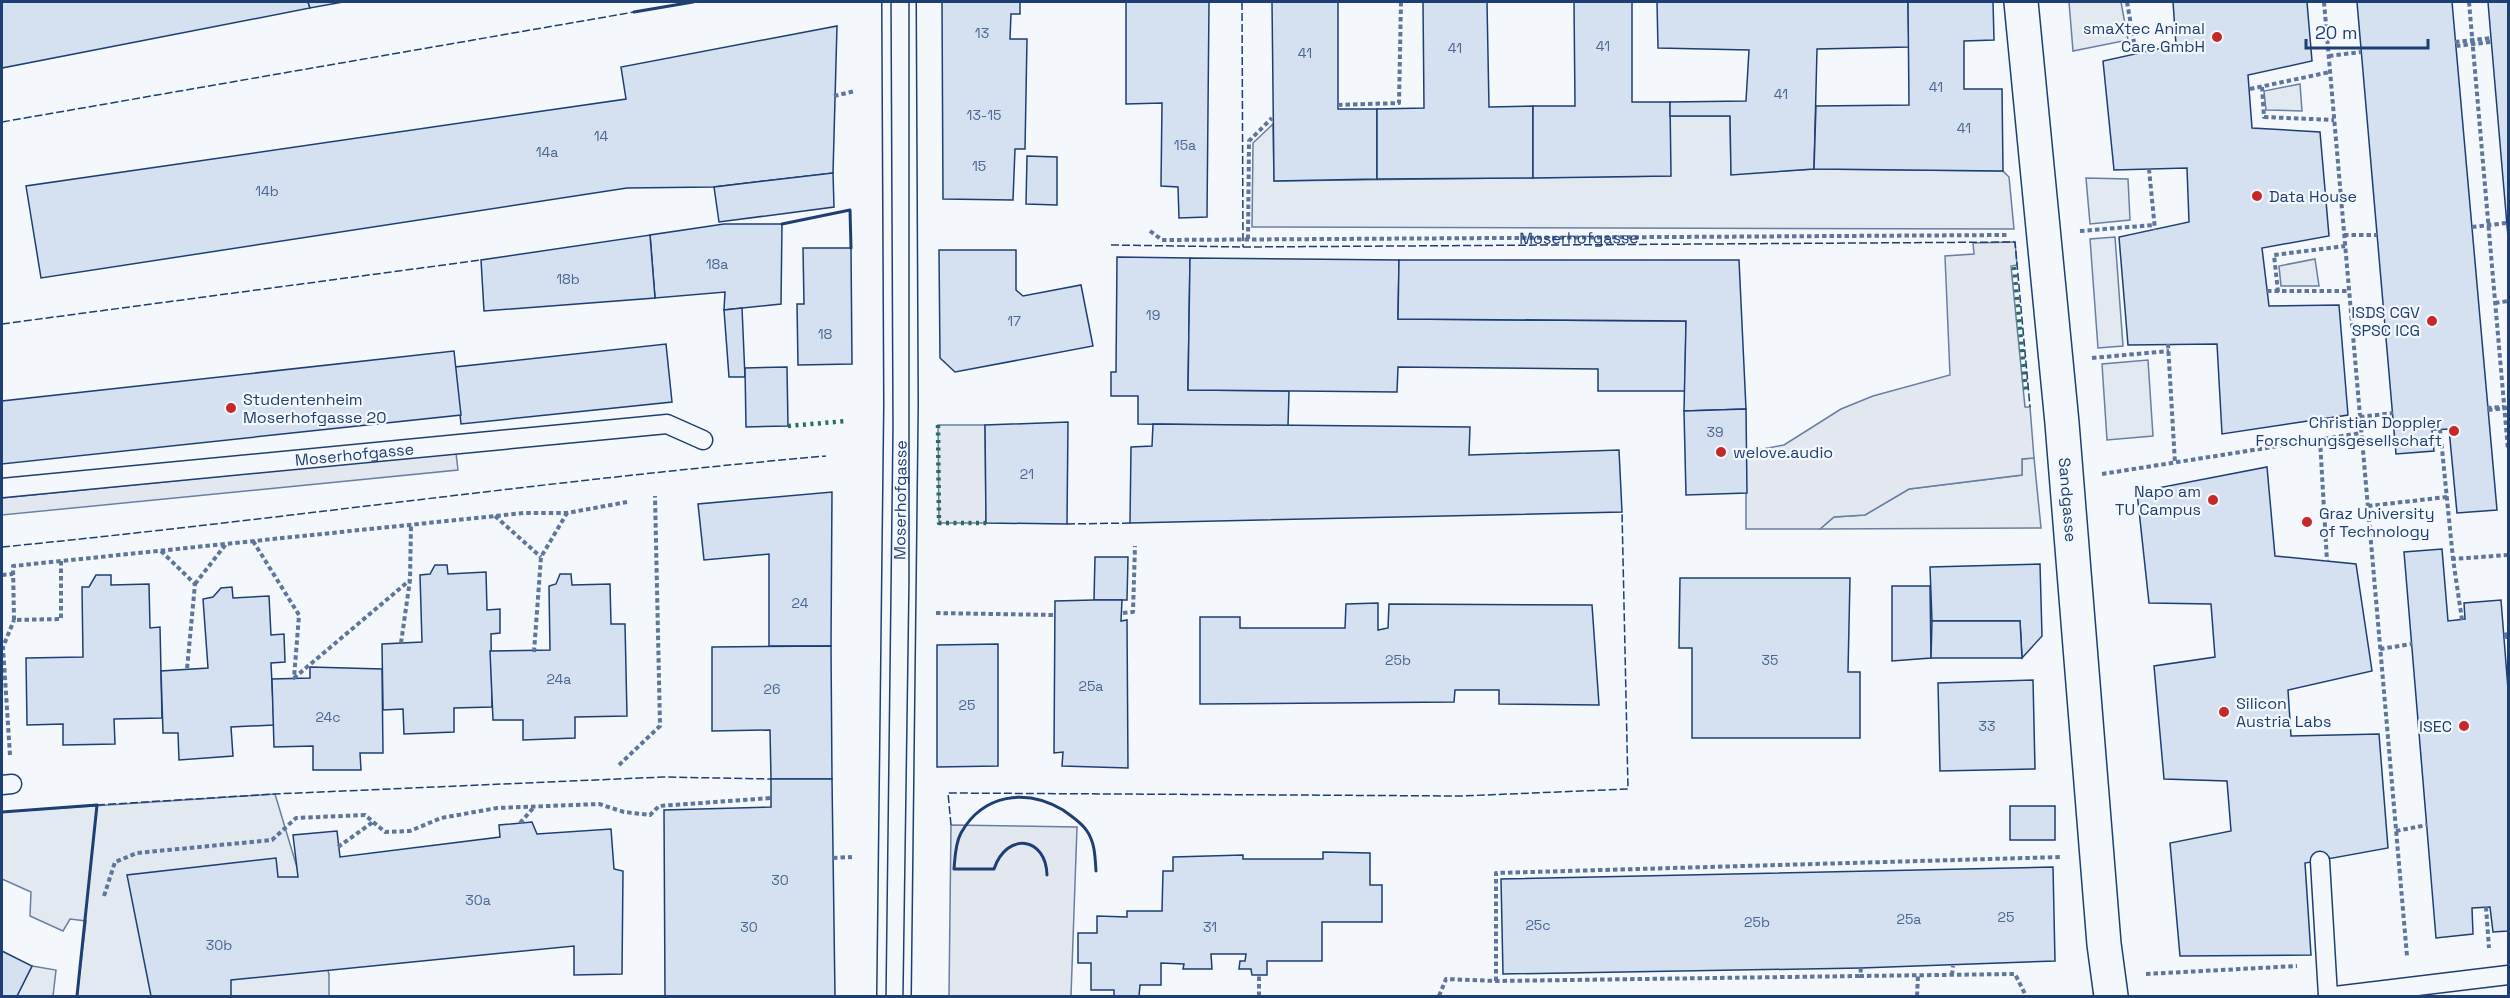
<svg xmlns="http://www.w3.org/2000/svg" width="2510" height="998" font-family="'Space Grotesk',sans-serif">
<rect width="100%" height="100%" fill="#f4f7fb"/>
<g fill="#e3e9f0" stroke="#687fa3" stroke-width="1.5">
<polygon points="2069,2 2121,2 2128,40 2073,51"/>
<polygon points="2300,84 2302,111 2266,110 2264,91"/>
<polygon points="1670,116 1730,116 1731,174 1814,169 2003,171 2009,177 2014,229 1252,227 1253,143 1273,124 1274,181 1670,176"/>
<polygon points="2086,178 2128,179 2130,220 2090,224"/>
<polygon points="2115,237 2123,346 2098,348 2090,239"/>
<polygon points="2315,259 2319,286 2281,286 2279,266"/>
<polygon points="2148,360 2153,436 2107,440 2102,364"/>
<polygon points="2034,458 2041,528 1820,529 1834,517 1865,515 1909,489 2022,475 2022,459"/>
<polygon points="275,794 329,974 329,996 77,996 86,921 70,919 63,931 30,916 31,892 2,879 2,812"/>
<polygon points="32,966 56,970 53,996 17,996"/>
</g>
<g fill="#e3e8f0" stroke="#687fa3" stroke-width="1.5">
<polygon points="2015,242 2017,265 2011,266 2025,407 2030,407 2034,458 2022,459 2022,475 1909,489 1865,515 1834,517 1820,529 1746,529 1746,452 1784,445 1841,409 1873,396 1950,375 1945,256 1974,254 1973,243"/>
<polygon points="938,425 985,425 986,523 939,523"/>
<polygon points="456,453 458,470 2,515 2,498"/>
<polygon points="951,825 1077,827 1071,996 949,996"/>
</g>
<g fill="#d5e0f0" stroke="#1d3f73" stroke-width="1.5">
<polygon points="2,2 308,2 310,8 2,68"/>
<polygon points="308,2 343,2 310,8"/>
<polygon points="942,2 1020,2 1020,14 1011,14 1010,39 1027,39 1025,149 1015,149 1013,200 943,199"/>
<polygon points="1126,2 1209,2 1207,217 1179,218 1178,187 1161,186 1162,103 1126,104"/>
<polygon points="1272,2 1338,2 1338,109 1377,109 1377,179 1274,181"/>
<polygon points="1423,2 1487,2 1489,107 1533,106 1533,178 1377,179 1377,109 1424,108"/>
<polygon points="1574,2 1632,2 1632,102 1670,102 1671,176 1533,178 1533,106 1575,106"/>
<polygon points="1657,2 1908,2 1909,47 1817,49 1814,169 1731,175 1730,116 1670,116 1670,102 1746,101 1749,50 1658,48"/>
<polygon points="1908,2 1993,2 1994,40 1964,41 1964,89 2002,89 2003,171 1814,169 1816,106 1909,105"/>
<polygon points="2173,2 2307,2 2312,61 2248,75 2252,128 2320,132 2329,236 2262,248 2269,306 2339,305 2348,415 2222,434 2217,344 2128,345 2119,237 2189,222 2187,168 2114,170 2103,61 2176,45"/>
<polygon points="2357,2 2452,2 2497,510 2457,513 2449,429 2432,430 2434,451 2396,454"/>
<polygon points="2488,2 2508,2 2508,237 2491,38"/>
<polygon points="837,26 833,173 714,187 627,188 41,278 26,186 626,99 621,67"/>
<polygon points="1027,156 1057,157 1057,205 1026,204"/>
<polygon points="833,173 834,207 719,222 714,187"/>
<polygon points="724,224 782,224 781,304 724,310 725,292 655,298 650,235"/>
<polygon points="650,235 655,298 484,311 481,260"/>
<polygon points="803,248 851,248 852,364 798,365 797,304 804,304"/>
<polygon points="939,250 1016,250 1016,290 1023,296 1081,285 1093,346 955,372 940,358"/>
<polygon points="1117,257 1190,258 1188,390 1289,391 1288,426 1138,424 1138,396 1111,396 1111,372 1116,372"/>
<polygon points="1190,258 1399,260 1398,319 1686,321 1685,391 1598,391 1598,369 1398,367 1397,392 1188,390"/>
<polygon points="1399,260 1739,260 1746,409 1684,411 1686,321 1398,319"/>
<polygon points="742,308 745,377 729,377 724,310"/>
<polygon points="666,344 672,402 461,424 455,367"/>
<polygon points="454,351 461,415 2,464 2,401"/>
<polygon points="787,367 788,426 746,427 745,368"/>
<polygon points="1746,409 1747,493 1686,495 1684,411"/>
<polygon points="1068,422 1067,524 986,523 985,425"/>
<polygon points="1153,424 1470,427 1469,455 1619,450 1622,512 1130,523 1131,447 1152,446"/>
<polygon points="2267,467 2275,556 2356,564 2372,671 2288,690 2291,736 2379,734 2388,848 2305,863 2311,955 2180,956 2170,843 2231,831 2227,781 2164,779 2154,666 2215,657 2211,604 2149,603 2137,492"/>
<polygon points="832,492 831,646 769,646 769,554 704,560 698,504"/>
<polygon points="2442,549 2448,621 2465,619 2464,603 2501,600 2508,689 2508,931 2493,932 2490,907 2472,908 2473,934 2436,938 2404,552"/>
<polygon points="1095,557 1128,557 1127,600 1094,600"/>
<polygon points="2040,564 2042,636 2022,658 2020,621 1932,621 1930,567"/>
<polygon points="435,565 447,565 448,574 486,572 487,610 500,609 500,633 491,634 492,707 454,708 454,732 404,734 403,709 383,710 382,644 422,642 420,575 430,574"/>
<polygon points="560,574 571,574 572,585 610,584 611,624 625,624 627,716 575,717 575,738 523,740 523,720 493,720 490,651 550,650 549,586 556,584"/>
<polygon points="96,575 111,575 111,585 149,584 150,628 160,627 162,718 114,719 115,744 63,745 63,724 27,725 26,658 83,657 82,587 89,587"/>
<polygon points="1680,578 1850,578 1848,672 1860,672 1860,738 1692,738 1692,648 1679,648"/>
<polygon points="1892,586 1930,586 1931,658 1892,661"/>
<polygon points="232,587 233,598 269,596 271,635 284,634 285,662 271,663 274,725 231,727 233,756 179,760 178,733 163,733 161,671 208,668 203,599 213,597 221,588"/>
<polygon points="1094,600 1122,600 1121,621 1127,620 1128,768 1062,766 1063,752 1054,753 1055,601"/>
<polygon points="1378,603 1378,630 1388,628 1389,604 1592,605 1599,705 1499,704 1499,690 1455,690 1454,702 1200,704 1200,617 1240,617 1240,628 1345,628 1346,604"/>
<polygon points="1932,621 2020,621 2022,658 1931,658"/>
<polygon points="998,644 998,766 937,767 937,645"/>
<polygon points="831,646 832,779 771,779 770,730 712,731 712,647"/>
<polygon points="310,667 382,669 383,753 360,753 361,770 313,770 313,746 274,747 272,679 310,678"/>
<polygon points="2033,680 2035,769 1940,771 1938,683"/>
<polygon points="771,779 832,779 835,996 665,996 664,810 771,807"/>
<rect x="2010" y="806" width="45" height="34"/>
<polygon points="532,822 537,834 611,829 614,869 623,871 622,974 574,975 574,946 231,980 231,996 151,996 127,875 276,858 278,877 298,877 293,835 337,831 340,857 500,837 499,825"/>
<polygon points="1323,852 1370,853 1370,885 1382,885 1382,922 1322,922 1322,961 1267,961 1267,975 1252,975 1251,969 1239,969 1240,961 1245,961 1246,954 1211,954 1212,969 1183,969 1184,964 1161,963 1161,985 1140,985 1139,996 1114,996 1114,990 1091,990 1091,963 1078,963 1078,933 1097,933 1097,916 1127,917 1127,911 1162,911 1163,871 1173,871 1173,857 1243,855 1243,859 1323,859"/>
<polygon points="2053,867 2055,961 1861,968 1503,974 1501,879"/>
<polygon points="2,951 32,966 17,996 2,996"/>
</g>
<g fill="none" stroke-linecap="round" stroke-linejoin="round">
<defs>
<g id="lane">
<path id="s2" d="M2 488 667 424 703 440"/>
<polyline points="2,785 12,784"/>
<polyline points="2320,861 2328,996"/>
<polyline points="2335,996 2508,975"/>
</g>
<g id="street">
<path id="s3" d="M2021 2 2062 423 2104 944 2111 996"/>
</g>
<g id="secondary">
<path id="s4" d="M894 996 901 405 899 2"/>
</g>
</defs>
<use href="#lane" stroke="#1d3f73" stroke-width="21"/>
<use href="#street" stroke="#1d3f73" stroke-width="36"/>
<use href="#secondary" stroke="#1d3f73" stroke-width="36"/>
<g stroke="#5e769c" stroke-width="4" stroke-dasharray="4.5 3" stroke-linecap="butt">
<polyline points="2127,2 2136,54"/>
<polyline points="2324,2 2407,956"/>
<polyline points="2469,2 2508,450"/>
<polyline points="2456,46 2491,42"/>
<polyline points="2329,56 2361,52"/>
<polyline points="2262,87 2264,117 2334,120"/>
<polyline points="2250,89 2330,72"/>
<polyline points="834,96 855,91"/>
<polyline points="1338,105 1399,103 1401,2"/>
<polyline points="2149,169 2155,230"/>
<path id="s1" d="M1150 231 1162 240 2007 235"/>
<polyline points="2080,231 2154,225"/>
<polyline points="2344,235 2377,235"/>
<polyline points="1248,239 1249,141 1272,118"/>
<polyline points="2267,291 2349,291"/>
<polyline points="2278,292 2274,255 2345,246"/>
<polyline points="2495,303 2508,301"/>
<polyline points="2168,344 2175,463"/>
<polyline points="2092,358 2169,351"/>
<polyline points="2487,408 2504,407"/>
<polyline points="2360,417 2393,413"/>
<polyline points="2440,429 2453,559"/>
<polyline points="2320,440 2327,561"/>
<polyline points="2102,474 2361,433"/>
<polyline points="2368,506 2447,497"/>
<polyline points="495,516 541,557"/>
<polyline points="253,541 299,615 294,678 410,580"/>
<polyline points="161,551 195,584 187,669"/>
<polyline points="61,561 61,619 14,620 13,566 524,513 567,513 627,502"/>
<polyline points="2,575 13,574"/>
<polyline points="195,584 226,544"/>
<polyline points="936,613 1055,615"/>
<polyline points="1123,613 1133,612 1135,546"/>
<polyline points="2462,620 2453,559 2508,555"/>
<polyline points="2504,635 2508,634"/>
<polyline points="2504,637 2508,637"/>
<polyline points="401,643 410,580 411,525"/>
<polyline points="2380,649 2412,644"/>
<polyline points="534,652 541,557 567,513"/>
<polyline points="10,755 3,647 14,620"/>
<polyline points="619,765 660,726 655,496"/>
<polyline points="520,823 535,806"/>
<polyline points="2396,831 2427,825"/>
<polyline points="338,847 373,822"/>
<polyline points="833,858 852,857"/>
<polyline points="104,896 115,862 137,853 272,840 296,818 365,815 385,832 410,831 441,818 497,808 599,804 624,812 650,815 659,806 771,798"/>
<polyline points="2486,907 2489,948"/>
<polyline points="1861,968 1860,976 2015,974 2026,996"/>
<polyline points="2146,974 2297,966"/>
<polyline points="1952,975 1953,966"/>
<polyline points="1496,981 1496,873 2061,857"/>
<polyline points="1259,996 1259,975"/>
<polyline points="1439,996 1446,979 1496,981 1860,976"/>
<polyline points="1917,996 1918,976"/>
</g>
<use href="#lane" stroke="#f4f7fb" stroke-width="18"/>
<use href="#street" stroke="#f4f7fb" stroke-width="33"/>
<use href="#secondary" stroke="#f4f7fb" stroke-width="33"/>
<g stroke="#1d3f73" stroke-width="1.5">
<polyline points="886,996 893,427 891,2"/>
<polyline points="903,996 909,582 909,2"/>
</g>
<g stroke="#5e769c" stroke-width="4" stroke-dasharray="4.5 3" stroke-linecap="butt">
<polyline points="2455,42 2491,38"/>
<polyline points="2472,227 2507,223"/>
<polyline points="2488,410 2508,408"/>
</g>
<g stroke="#2c6c60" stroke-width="4.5" stroke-dasharray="3 4.5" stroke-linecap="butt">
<polyline points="2014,267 2026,392"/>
<polyline points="938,425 939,523 986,523"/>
<polyline points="788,426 846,421"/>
</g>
<g stroke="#1d3f73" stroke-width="1.5" stroke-dasharray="8 3" stroke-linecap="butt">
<polyline points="1242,2 1243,247"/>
<polyline points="2,122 634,12"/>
<polyline points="1111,245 1243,247 2015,242 2030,407"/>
<polyline points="2,324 481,260"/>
<polyline points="1067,524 1130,523"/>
<path d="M2 547C277 520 550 480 826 456"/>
<polyline points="97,805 275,794 663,777 771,779"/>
<polyline points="951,825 948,793 1462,796 1628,789 1622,512"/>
</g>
<g stroke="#1d3f73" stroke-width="3">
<polyline points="634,12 693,2"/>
<polyline points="782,224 850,210 851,248"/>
<polyline points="2,812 97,805 77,996"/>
<path d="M1047 875C1046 837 1007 831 994 869H954C955 858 955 844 961 833 983 794 1026 788 1063 810 1071 816 1081 822 1087 831 1095 843 1095 856 1096 871"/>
</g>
</g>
<g fill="#c62828" stroke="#f4f7fb" stroke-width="2">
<circle cx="2217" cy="37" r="6"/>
<circle cx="2257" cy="196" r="6"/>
<circle cx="2432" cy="321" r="6"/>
<circle cx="231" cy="408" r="6"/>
<circle cx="2454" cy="431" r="6"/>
<circle cx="1721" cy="452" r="6"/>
<circle cx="2213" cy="500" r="6"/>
<circle cx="2307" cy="522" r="6"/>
<circle cx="2224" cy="712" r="6"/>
<circle cx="2464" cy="726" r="6"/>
</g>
<g text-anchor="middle" stroke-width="4.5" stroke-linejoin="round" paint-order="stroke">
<g font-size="14" fill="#4b6792">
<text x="982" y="38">13</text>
<text x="1603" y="51">41</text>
<text x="1455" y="53">41</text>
<text x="1305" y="58">41</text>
<text x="1936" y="92">41</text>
<text x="1781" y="99">41</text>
<text x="984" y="120">13-15</text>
<text x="1964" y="133">41</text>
<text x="601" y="141">14</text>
<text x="1185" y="150">15a</text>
<text x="547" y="157">14a</text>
<text x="979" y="171">15</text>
<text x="267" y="196">14b</text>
<text x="717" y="269">18a</text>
<text x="568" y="284">18b</text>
<text x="1153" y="320">19</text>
<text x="1014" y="326">17</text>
<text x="825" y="339">18</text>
<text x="1715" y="437">39</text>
<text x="1027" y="479">21</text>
<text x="800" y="608">24</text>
<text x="1398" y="665">25b</text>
<text x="1770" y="665">35</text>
<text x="559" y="684">24a</text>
<text x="1091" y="691">25a</text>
<text x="772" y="694">26</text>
<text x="967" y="710">25</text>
<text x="328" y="722">24c</text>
<text x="1987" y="731">33</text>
<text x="780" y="885">30</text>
<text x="478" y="905">30a</text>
<text x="2006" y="922">25</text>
<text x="1909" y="924">25a</text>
<text x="1757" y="927">25b</text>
<text x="1538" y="930">25c</text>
<text x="749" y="932">30</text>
<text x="1210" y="932">31</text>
<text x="219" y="950">30b</text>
</g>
<g font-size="16" fill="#1d3f73" stroke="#f4f7fb" text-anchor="end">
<text x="2205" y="34">smaXtec Animal<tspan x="2205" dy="18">Care GmbH</tspan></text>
<text x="2269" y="202" text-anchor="start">Data House</text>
<text x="2420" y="318">ISDS CGV<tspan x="2420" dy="18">SPSC ICG</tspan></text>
<text x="243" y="405" text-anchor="start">Studentenheim<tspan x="243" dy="18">Moserhofgasse 20</tspan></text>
<text x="2442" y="428">Christian Doppler<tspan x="2442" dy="18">Forschungsgesellschaft</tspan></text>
<text x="1733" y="458" text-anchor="start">welove.audio</text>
<text x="2201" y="497">Napo am<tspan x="2201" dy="18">TU Campus</tspan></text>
<text x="2319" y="519" text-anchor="start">Graz University<tspan x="2319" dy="18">of Technology</tspan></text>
<text x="2236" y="709" text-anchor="start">Silicon<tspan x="2236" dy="18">Austria Labs</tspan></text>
<text x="2452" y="732">ISEC</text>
</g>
<g font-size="16" fill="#1d3f73" stroke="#f4f7fb">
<text dy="6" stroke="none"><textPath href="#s1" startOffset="432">Moserhofgasse</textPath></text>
<text dy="6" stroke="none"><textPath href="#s2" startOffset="354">Moserhofgasse</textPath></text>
<text dy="6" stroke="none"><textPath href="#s4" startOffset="496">Moserhofgasse</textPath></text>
<text dy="6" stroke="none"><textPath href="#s3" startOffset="500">Sandgasse</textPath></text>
</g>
</g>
<rect width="2510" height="998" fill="none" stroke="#1d3f73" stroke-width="6"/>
<path d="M2306 39v9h122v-9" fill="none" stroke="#1d3f73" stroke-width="3"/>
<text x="2315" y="39" font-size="18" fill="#1d3f73" stroke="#f4f7fb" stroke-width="4.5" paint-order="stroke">20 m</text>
</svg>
